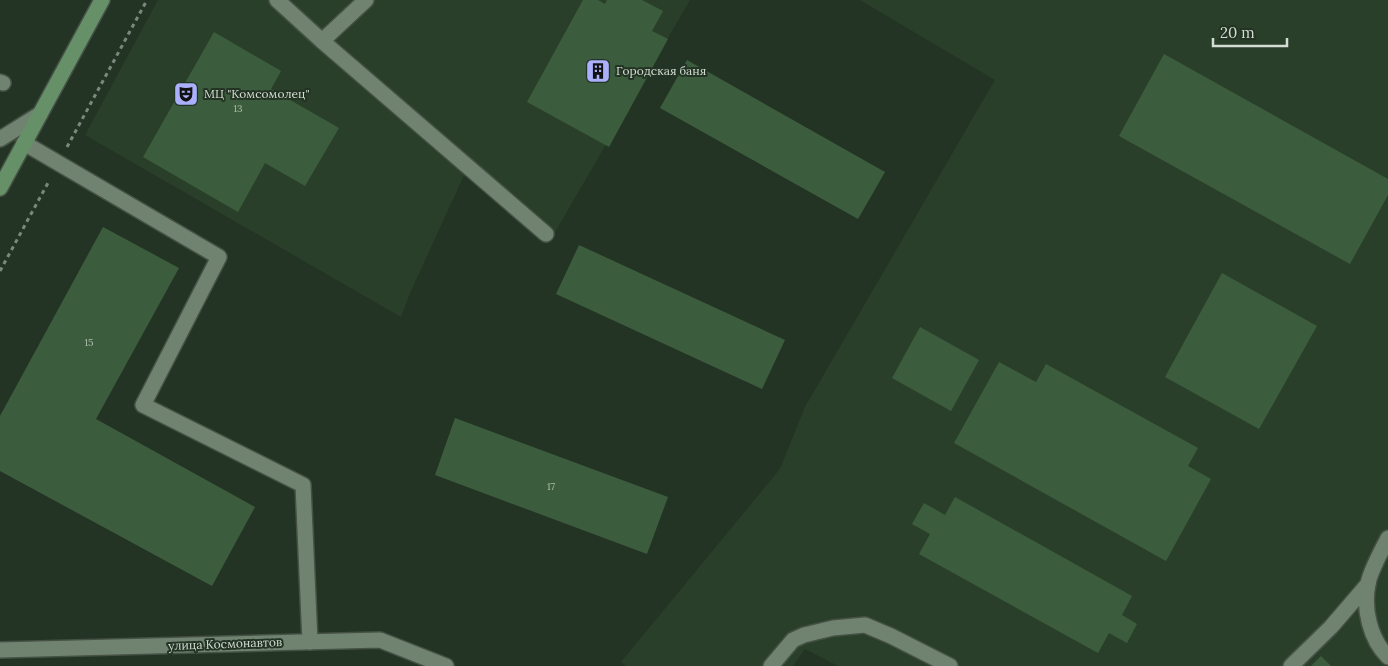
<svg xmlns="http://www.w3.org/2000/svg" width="1388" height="666" font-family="Lora,serif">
<rect width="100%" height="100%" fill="#233424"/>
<g fill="#2a3f2a">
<polygon points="158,0 690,0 548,244 465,173 410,293 401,317 85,135"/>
<polygon points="860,0 1388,0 1388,666 838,666 805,649 793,666 626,666 621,662 780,469 805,407 995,80"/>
</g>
<g fill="#3c5d3d">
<polygon points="583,0 598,0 605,4 607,0 642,0 663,11 652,31 668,39 609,147 527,102"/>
<polygon points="214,32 281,71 271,89 339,128 305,186 265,163 238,212 143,157"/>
<polygon points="1164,54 1388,179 1388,195 1350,264 1119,136"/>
<polygon points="687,60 885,172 858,219 660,108"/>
<polygon points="103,227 179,268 96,419 255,507 212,586 0,471 0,416"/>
<polygon points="579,245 785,340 762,389 556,294"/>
<polygon points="1222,273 1317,326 1259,429 1165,377"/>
<polygon points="920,327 979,360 951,411 892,378"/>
<polygon points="999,362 1036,382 1046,364 1198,448 1188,466 1211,479 1166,561 954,443"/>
<polygon points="455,418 668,497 647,554 435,475"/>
<polygon points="955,497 1132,596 1122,615 1137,624 1127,643 1109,633 1098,653 919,554 930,534 912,524 924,503 945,515"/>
<polygon points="1321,656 1331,666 1311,666"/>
</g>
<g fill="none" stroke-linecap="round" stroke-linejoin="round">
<defs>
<g id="minor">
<polyline points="277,0 322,41 546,234"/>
<polyline points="322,41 366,0"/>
<polyline points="0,82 3,83"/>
<polyline points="0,139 40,114"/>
<polyline points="24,143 219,257 143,405 303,485 310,642"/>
<path d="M1388 538C1382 550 1370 571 1368 584 1363 609 1370 639 1388 657"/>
<polyline points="0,650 380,640 446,666"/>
<polyline points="771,666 793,640 804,635 833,628 865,625 891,636 950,666"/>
<polyline points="1291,666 1331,627 1368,584"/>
</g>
<polyline id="major" points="0,188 102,0"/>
</defs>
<use href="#minor" stroke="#445144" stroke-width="18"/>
<use href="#major" stroke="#445144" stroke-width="18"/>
<g stroke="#7b897c" stroke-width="3" stroke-dasharray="4 4" stroke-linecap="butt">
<polyline points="67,147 147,0"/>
<polyline points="0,271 49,181"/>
</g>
<use href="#minor" stroke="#708370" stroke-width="15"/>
<use href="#major" stroke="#669068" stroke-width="15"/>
</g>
<defs>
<symbol id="building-square" viewBox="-11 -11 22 22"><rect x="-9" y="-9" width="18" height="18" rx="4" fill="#aab0fb" stroke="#233424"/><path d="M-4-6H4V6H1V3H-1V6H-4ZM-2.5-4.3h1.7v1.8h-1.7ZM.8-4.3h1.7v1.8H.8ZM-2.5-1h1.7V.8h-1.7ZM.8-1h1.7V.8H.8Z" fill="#111"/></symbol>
<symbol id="theatre-square" viewBox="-11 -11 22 22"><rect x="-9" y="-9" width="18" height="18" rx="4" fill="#aab0fb" stroke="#233424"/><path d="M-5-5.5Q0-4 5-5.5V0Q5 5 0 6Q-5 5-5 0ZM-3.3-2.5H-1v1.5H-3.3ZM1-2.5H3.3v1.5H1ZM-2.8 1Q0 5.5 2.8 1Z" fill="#111"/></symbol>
</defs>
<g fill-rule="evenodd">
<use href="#building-square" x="584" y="57" width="28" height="28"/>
<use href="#theatre-square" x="172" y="80" width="28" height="28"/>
</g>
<g text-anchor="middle" stroke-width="4" stroke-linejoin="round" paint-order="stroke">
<g font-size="10" fill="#adbdae">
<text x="238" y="112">13</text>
<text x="89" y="346">15</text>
<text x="551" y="490">17</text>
</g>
<g font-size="12" fill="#d3ddd3" stroke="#233424" text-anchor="start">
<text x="616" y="75">Городская баня</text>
<text x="204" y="98">МЦ "Комсомолец"</text>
</g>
<g font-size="12" fill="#d3ddd3" stroke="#233424">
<text transform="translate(225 644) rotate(-2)" y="4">улица Космонавтов</text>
</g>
</g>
<path d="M1213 38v8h74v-8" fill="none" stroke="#d3ddd3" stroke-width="2.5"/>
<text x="1220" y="38" font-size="15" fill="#d3ddd3" stroke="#233424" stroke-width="4" paint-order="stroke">20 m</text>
</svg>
